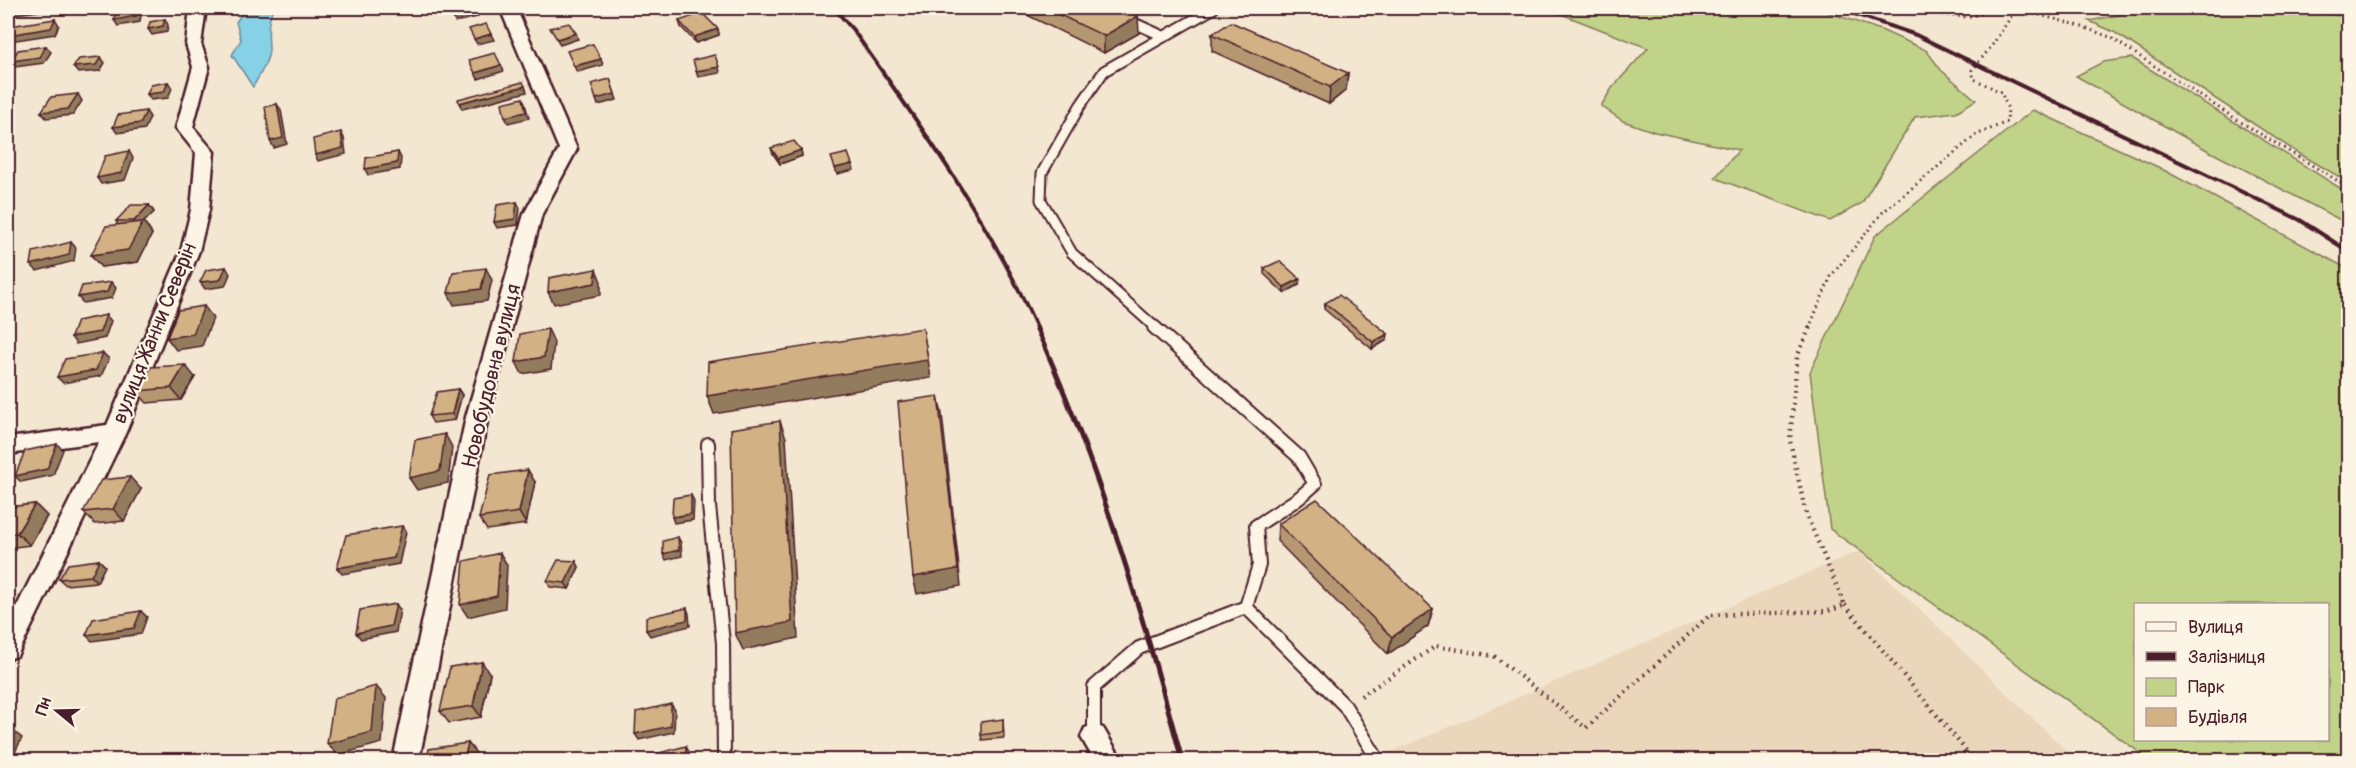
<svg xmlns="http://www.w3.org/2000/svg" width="2356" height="768" font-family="Pangolin,sans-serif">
<rect width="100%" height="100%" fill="#f4e7d2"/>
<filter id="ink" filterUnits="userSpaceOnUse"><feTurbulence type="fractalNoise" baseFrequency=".0167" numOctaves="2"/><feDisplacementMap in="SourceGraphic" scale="12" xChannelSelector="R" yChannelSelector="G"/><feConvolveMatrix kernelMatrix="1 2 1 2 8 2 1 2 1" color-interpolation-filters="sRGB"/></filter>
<g filter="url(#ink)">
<polygon fill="#ead7bb" points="1859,551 2076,760 1372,760"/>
<g fill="#c0d389" stroke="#85795a" stroke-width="1.5" fill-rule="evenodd">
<polygon points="1546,8 1815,8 1881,30 1926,50 1941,70 1976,100 1956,112 1915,117 1862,203 1830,221 1715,178 1739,150 1655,132 1623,121 1601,106 1612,88 1648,48"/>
<polygon points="2152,8 2286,8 2348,17 2348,182 2295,151 2114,32 2089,21"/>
<polygon points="2132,58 2348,193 2348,224 2207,150 2076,76 2103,62"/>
<path d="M2033 110 2158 167 2348 269V760H2150L1830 529 1810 372 1875 236ZM2136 604H2328V740H2136Z"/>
</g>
<path fill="#86d1e6" stroke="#6e8a9b" stroke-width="1.5" d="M246 8H273C266 25 269 34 269 51 268 63 259 76 253 87L232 55 241 40 236 22Z"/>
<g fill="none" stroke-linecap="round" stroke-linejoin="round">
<defs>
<g id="service-far1">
<polyline points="1101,8 1163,36"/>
<polyline points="1156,328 1072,253 1041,200 1042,173 1080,106 1104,71 1214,8"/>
</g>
<g id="service">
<polyline points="1154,327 1299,457 1315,484 1299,498 1256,526 1259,565 1246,607"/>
<polyline points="708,444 709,506 723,643 724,760"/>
<polyline points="1094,737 1094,687 1139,648 1246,607 1345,706 1378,760"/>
</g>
<g id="minor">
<polygon points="190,8 206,8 201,44 209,67 193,127 214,152 209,210 199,251 126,432 17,656 8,659 8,624 99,442 8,454 8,438 107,425 181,251 191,210 196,153 176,128 193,67 186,44"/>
<polygon points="500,8 516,8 577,149 542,214 488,417 419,760 393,760 466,417 524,214 559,149"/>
<polygon points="1094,725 1103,728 1122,760 1094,760 1081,737 1085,728"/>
</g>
</defs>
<use href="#service-far1" stroke="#4a1f2b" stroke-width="13"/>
<use href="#service" stroke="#4a1f2b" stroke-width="16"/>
<use href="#minor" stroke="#4a1f2b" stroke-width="5"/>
<g stroke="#4a1f2b" stroke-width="3" stroke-dasharray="1.5 4" stroke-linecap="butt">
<polyline points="1904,8 1929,14 1966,17 2002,9 2016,9 2074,24 2110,37 2239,121 2348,187"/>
<polyline points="1809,328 1831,276 1883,212 1976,135 2007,122 2008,109 2001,92 1974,79 1972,70 1991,47 2016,9 2041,8"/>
</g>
<g stroke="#4a1f2b" stroke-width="4.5" stroke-dasharray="1.5 5" stroke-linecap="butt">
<polyline points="1845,605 1974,760"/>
<polyline points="1361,696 1436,646 1494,656 1586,728 1710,615 1828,611 1845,605 1806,514 1790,441 1797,357 1810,327"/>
</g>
<use href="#service-far1" stroke="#fcf5e5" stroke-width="9"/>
<use href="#service" stroke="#fcf5e5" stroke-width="12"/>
<use href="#minor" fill="#fcf5e5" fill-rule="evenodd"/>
<g stroke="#4a1f2b" stroke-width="4">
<path d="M834 8 853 30C921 126 989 221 1037 328"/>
<polyline points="1837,8 1916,35 2300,220 2348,251"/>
</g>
<path stroke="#4a1f2b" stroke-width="5" d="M1036 327C1099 466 1142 613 1182 760"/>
</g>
<g fill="#b59872" stroke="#4a1f2b" stroke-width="1.5">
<polygon points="1013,8 1120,8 1139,33 1104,53"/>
<polygon points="1159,8 1173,8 1167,11"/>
<polygon points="679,21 718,29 719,35 696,43 681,27"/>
<polygon points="1212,34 1348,73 1346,90 1329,104 1212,51"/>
<polygon points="771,148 801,150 802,156 780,164 773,154"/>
<polygon points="149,205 154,212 144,222 152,234 138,262 101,267 91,255 118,225 116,221"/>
<polygon points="1264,268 1299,285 1284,293 1264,274"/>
<polygon points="1325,303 1387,340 1372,349 1324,309"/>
<polygon points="195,377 181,400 147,403 136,391"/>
<polygon points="458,389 462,395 455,420 433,423 429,416"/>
<polygon points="535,482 526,524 487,530 479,518"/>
<polygon points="141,489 124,521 95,524 83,512"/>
<polygon points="35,504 47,516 30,545 8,548 8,507"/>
<polygon points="1278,524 1433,609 1428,626 1388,654 1277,541"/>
<polygon points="99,560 105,566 97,582 66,585 59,579"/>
<polygon points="576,561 579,567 569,589 550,587 547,581"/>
<polygon points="490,674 481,717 449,723 440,711"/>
<polygon points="1003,719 1004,738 982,740 981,735"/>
</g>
<g fill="#937c5d" stroke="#4a1f2b" stroke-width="1.5">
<polygon points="11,8 49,8 48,10 16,14"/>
<polygon points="475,8 478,17 455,22 452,16"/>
<polygon points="539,8 558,8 541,12"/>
<polygon points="1167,8 1173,8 1167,11"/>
<polygon points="137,10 141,15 140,22 118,26 114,20"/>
<polygon points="1138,16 1139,33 1104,53 1104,36"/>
<polygon points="55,19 59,25 55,34 10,41 8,38 8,35"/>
<polygon points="165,19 168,25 167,32 152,35 148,29"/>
<polygon points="718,29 719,35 696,43 694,37"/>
<polygon points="576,33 578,39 560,45 557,39"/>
<polygon points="491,34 494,40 477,44 474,39"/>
<polygon points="46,46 51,52 44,63 15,67 11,61"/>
<polygon points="101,57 105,63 100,71 78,73 73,67"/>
<polygon points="601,59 603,65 577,72 574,66"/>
<polygon points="501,65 504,71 478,79 475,73"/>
<polygon points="719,67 720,73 698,77 696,71"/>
<polygon points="1348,73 1346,90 1329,104 1330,87"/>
<polygon points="610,79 617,100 598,105 596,99"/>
<polygon points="168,82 172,88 168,98 151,100 147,94"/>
<polygon points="525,86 527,92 462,109 459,103"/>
<polygon points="78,94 82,101 73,115 46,118 41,112"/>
<polygon points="523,98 525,104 529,118 508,123 505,117"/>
<polygon points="277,104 281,110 287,144 274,148 270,141"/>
<polygon points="146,111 150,117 145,129 117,133 113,127"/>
<polygon points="341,132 344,138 346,154 318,161 315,155"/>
<polygon points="801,150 802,156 780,164 778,158"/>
<polygon points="129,151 133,158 125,180 101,184 97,178"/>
<polygon points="398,152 401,158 400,169 368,175 365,169"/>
<polygon points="852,164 854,170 837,174 835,168"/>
<polygon points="517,202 520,208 518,225 497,228 494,222"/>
<polygon points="149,205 154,212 144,222 152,234 138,262 101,267 91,255 139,228 134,221"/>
<polygon points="71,242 76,248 74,261 37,271 31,265"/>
<polygon points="226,267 230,274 225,286 205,289 200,282"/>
<polygon points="486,268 492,280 487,301 454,305 448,293"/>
<polygon points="596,269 601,282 601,295 554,304 548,292"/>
<polygon points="1300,279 1299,285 1284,293 1284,287"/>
<polygon points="111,282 116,288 112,298 83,303 78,297"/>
<polygon points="204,306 213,318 202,346 176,350 167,338"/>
<polygon points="106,315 111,321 105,338 76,344 71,337"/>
<polygon points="923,328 931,378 714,414 707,396"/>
<polygon points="548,329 554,342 551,369 522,374 516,362"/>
<polygon points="1388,334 1387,340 1372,349 1373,342"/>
<polygon points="103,353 109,359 101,376 63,383 57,377"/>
<polygon points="185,365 195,377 181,400 171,388"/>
<polygon points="458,389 462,395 455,420 452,414"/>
<polygon points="938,396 942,414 961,586 917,594 913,577"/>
<polygon points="8,404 13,410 8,418"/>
<polygon points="780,421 786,438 798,638 743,650 735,633"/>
<polygon points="445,434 452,447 448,483 417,490 409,478"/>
<polygon points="57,444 63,450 53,475 21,482 15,476"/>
<polygon points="528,470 535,482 526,524 519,512"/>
<polygon points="130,477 141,489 124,521 113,509"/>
<polygon points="691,495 694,501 693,520 674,523 672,517"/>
<polygon points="35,504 47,516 30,545 17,533"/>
<polygon points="402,526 406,532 399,564 342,574 337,568"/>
<polygon points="678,537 681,543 682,556 666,560 663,554"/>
<polygon points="500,553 507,565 505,608 468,617 460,605"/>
<polygon points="99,560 105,566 97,582 91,576"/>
<polygon points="576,561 579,567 569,589 565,583"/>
<polygon points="396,604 400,610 396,632 361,639 356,633"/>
<polygon points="687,608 689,614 690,626 650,636 646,630"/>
<polygon points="1433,609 1428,626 1388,654 1392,637"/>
<polygon points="141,611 147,617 141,634 92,641 86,635"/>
<polygon points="482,662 490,674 481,717 473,706"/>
<polygon points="376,686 386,698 382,743 338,755 327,744"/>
<polygon points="671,704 675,710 674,732 639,740 635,734"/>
<polygon points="8,727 22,738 11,760 8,760"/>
<polygon points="468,743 477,754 476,760 464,760"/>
<polygon points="686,746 689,752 689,760 686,760"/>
</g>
<g fill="#d2b185" stroke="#4a1f2b" stroke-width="1.5">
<polygon points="449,8 475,8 475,11 452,16"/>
<polygon points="1045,8 1120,8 1138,16 1104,36"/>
<polygon points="137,10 136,16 114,20 116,14"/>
<polygon points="702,13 718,29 694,37 679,21"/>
<polygon points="55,19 51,28 8,35 8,31 10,26"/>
<polygon points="165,19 163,26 148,29 150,22"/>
<polygon points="1231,22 1348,73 1330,87 1212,34"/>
<polygon points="569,23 576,33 557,39 550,28"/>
<polygon points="486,24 491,34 474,39 469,29"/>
<polygon points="593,44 601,59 574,66 567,51"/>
<polygon points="46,46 40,57 11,61 18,50"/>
<polygon points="495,53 501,65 475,73 469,60"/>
<polygon points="715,55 719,67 696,71 693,60"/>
<polygon points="101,57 96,65 73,67 79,59"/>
<polygon points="610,79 615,94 596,99 591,84"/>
<polygon points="168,82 164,92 147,94 151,85"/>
<polygon points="523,82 525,86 459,103 458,99"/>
<polygon points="78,94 68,109 41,112 51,97"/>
<polygon points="523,98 526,112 505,117 502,103"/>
<polygon points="277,104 283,138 270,141 265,107"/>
<polygon points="146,111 141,123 113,127 118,115"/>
<polygon points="341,132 343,148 315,155 313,139"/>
<polygon points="794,141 801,150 778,158 771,148"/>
<polygon points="129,151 121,173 97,178 105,156"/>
<polygon points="398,152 397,163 365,169 366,158"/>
<polygon points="848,153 852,164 835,168 831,157"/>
<polygon points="517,202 515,219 494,222 497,205"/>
<polygon points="131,205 149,205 134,221 116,221"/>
<polygon points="143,222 128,250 91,255 106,226"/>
<polygon points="71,242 69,255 31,265 33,252"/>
<polygon points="1280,261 1300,279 1284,287 1264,268"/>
<polygon points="226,267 220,280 200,282 206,270"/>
<polygon points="486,268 481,289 448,293 453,272"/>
<polygon points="596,269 595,283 548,292 549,278"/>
<polygon points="111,282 107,292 78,297 82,286"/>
<polygon points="1339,295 1388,334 1373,342 1325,303"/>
<polygon points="204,306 193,334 167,338 178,310"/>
<polygon points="106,315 100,332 71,337 77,321"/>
<polygon points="923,328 928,360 707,396 708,362"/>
<polygon points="548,329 544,357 516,362 520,334"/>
<polygon points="103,353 96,370 57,377 65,359"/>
<polygon points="185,365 171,388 136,391 151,367"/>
<polygon points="458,389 452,414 429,416 437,392"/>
<polygon points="938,396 958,569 913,577 898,402"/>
<polygon points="780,421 792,622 735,633 731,429"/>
<polygon points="445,434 440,471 409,478 415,440"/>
<polygon points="57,444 47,469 15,476 25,451"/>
<polygon points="528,470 519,512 479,518 490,475"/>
<polygon points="130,477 113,509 83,512 101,480"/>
<polygon points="691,495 691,514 672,517 673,498"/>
<polygon points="1317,499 1433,609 1392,637 1278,524"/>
<polygon points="35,504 17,533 8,534 8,507"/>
<polygon points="402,526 394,558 337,568 346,535"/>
<polygon points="678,537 679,550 663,554 663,541"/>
<polygon points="500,553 497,596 460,605 464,561"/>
<polygon points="99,560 91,576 59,579 68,564"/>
<polygon points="558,560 576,561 565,583 547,581"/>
<polygon points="396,604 391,626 356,633 360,610"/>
<polygon points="687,608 687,620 646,630 646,617"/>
<polygon points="141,611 134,628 86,635 93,619"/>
<polygon points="482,662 473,706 440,711 450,667"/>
<polygon points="376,686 372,732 327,744 334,698"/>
<polygon points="671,704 671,726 635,734 636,712"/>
<polygon points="1003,719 1003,732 981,735 981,722"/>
<polygon points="468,743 464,760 427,760 429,749"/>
<polygon points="686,746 686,760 633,760"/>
</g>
</g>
<g text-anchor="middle" stroke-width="4.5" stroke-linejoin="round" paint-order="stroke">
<g font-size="21" fill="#4a1f2b" stroke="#fcf5e5">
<text transform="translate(154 333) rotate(-68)" y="7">вулиця Жанни Северін</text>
<text transform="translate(491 376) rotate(-76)" y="7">Новобудовна вулиця</text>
</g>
</g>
<rect width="2356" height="768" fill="none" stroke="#fcf5e5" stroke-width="30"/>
<rect x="15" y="15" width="2326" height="738" fill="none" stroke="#4a1f2b" stroke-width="2" filter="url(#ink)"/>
<rect x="2134" y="603" width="195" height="138" fill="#fcf5e5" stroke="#b59f9b" stroke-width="1.5"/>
<rect x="2146" y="622" width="30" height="9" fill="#fcf5e5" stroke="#b59f9b" stroke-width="1.5"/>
<text x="2188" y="633" font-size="18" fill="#4a1f2b">Вулиця</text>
<rect x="2146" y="652" width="30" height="9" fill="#4a1f2b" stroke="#b59f9b" stroke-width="1.5"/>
<text x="2188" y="663" font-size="18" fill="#4a1f2b">Залізниця</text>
<rect x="2146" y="678" width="30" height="18" fill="#c0d389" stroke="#b59f9b" stroke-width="1.5"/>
<text x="2188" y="693" font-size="18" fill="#4a1f2b">Парк</text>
<rect x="2146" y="708" width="30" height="18" fill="#d2b185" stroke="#b59f9b" stroke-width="1.5"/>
<text x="2188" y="723" font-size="18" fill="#4a1f2b">Будівля</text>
<g transform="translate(57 711) rotate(289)" stroke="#fcf5e5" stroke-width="4.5" paint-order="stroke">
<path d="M0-4.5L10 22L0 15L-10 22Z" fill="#4a1f2b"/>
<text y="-9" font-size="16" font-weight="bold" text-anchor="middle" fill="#4a1f2b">Пн</text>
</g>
</svg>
